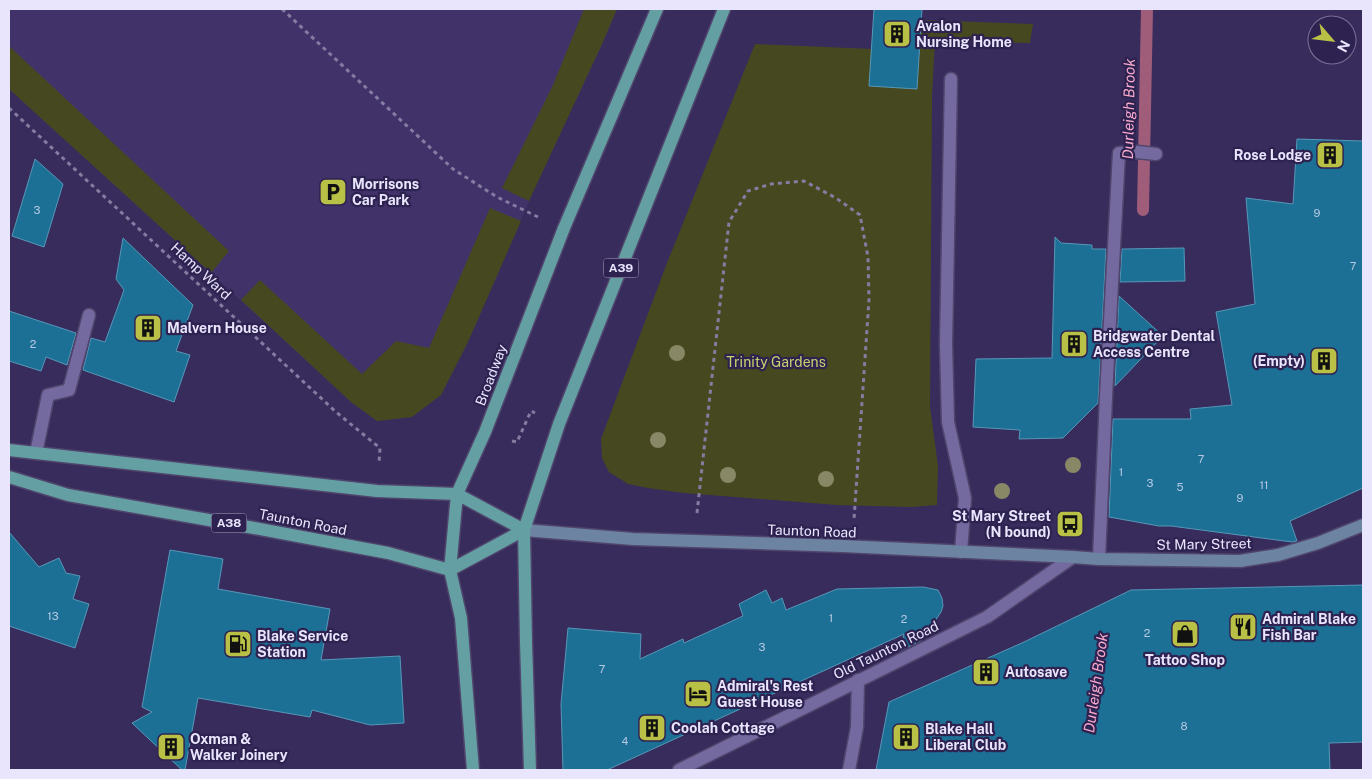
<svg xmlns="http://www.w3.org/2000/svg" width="1372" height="779" font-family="'Public Sans',sans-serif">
<rect width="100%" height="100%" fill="#382c5c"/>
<polygon fill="#41336a" points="9,9 617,9 603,42 529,201 468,342 441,395 412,417 377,421 351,402 211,273 9,89"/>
<g fill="#46491f">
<polygon points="584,9 617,9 603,42 529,201 502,188 553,85"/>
<polygon points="922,20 1033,24 1030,43 935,41 932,96 930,407 938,466 937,505 911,507 837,505 684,493 648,488 628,484 609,472 602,458 601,439 667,263 755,44 872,49 917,88"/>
<polygon points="9,46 229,251 211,273 9,89"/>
<polygon points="490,208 521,221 468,342 441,395 412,417 377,421 351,402 241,300 260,280 362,374 396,341 429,348"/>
</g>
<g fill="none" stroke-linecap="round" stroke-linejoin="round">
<polyline stroke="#a05d7a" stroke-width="12" points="1143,210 1147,9"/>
</g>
<g fill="#1d7095" stroke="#5797b8">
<polygon points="874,9 922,9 917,89 869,86"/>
<polygon points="1297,139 1363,141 1363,488 1290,521 1297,541 1292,542 1171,526 1159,526 1109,517 1113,419 1191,419 1190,409 1232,405 1216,312 1255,304 1246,198 1293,204"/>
<polygon points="35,159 63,184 44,247 12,236"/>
<polygon points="1055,237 1061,243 1092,245 1092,249 1106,249 1098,403 1063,438 1019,439 1020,430 973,427 976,359 1052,358"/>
<polygon points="123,238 193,305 176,351 190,355 174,402 83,370 91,338 105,342 124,290 116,279"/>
<polygon points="1184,248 1185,281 1120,282 1122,249"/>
<polygon points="1119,296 1163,336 1115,386"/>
<polygon points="9,311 76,333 67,365 46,357 41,371 9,361"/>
<polygon points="9,532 39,567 59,558 66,573 80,576 73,599 89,604 75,648 9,626"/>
<polygon points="170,550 223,559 218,589 330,609 321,660 400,656 404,723 370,725 312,710 310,717 198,698 185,770 182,770 132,723 152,712 142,707"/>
<polygon points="1363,585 1363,742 1329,743 1330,770 876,770 889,702 1024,642 1131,590"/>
<polygon points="923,587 938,590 942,598 943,606 941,612 922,640 900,651 904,634 607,770 563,770 561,704 568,628 641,634 640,659 683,639 684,643 743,616 739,604 766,590 772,603 782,598 786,610 837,589"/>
</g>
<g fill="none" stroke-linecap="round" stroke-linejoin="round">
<defs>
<polyline id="lane" points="1099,559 1106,396 1119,153 1137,152 1156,154"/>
<g id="street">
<polyline points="951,79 946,344 948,422 965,498 961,552"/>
<polyline points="36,453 48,395 69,390 89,315"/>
<polyline points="679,770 987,617 1073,557"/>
<polyline points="849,770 857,727 858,680"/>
</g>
<polyline id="secondary" points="524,530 633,539 843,546 1073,557 1099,559 1240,561 1278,555 1318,543 1363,525"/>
<g id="primary">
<polyline points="9,450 377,491 457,494 524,530"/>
<polyline points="9,477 68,495 254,528 388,553 450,570 524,530"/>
<polyline points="473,770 461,618 450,570 457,494 485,432 564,228 657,9"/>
<polyline points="530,770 526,642 524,530 559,424 724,9"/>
</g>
</defs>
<use href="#lane" stroke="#50456d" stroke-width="15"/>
<use href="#street" stroke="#50456d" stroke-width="15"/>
<use href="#secondary" stroke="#50456d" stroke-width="15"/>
<use href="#primary" stroke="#50456d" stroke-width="15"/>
<g stroke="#857ca2" stroke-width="3" stroke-dasharray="4 4" stroke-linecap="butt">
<polyline points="282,9 453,169 497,197 538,217"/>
<polyline points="9,108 336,412 380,448 379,464"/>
<polyline points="512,441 517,442 531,411 535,413"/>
<polyline points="697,513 729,222 748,191 771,184 804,181 836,198 860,215 868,257 869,300 854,519"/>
</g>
<use href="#lane" stroke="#746a9f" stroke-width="12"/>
<use href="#street" stroke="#746a9f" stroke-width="12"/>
<use href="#secondary" stroke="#6c84a1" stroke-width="12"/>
<use href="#primary" stroke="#639fa3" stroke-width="12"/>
</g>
<g fill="#888766">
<circle cx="677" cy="353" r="8"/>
<circle cx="658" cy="440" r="8"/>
<circle cx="1073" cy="465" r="8"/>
<circle cx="728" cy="475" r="8"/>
<circle cx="826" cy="479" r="8"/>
<circle cx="1002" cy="491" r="8"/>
</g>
<defs>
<symbol id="building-square" viewBox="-11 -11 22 22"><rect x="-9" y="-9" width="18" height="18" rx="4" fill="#b9c046" stroke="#2e2251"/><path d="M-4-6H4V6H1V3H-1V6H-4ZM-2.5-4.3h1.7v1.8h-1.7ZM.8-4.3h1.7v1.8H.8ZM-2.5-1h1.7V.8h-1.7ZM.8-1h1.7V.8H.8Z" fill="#111"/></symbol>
<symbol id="parking-square" viewBox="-11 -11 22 22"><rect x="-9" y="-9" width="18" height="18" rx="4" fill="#b9c046" stroke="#2e2251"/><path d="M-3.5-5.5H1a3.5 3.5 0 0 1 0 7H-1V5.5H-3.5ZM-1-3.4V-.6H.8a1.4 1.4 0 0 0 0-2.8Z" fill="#111"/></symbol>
<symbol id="bus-square" viewBox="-11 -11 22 22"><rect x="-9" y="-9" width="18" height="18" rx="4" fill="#b9c046" stroke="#2e2251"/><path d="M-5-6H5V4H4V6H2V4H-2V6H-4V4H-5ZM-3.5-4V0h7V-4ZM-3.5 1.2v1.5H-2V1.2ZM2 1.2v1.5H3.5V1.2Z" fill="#111"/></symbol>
<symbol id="restaurant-square" viewBox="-11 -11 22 22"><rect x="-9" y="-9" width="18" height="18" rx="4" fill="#b9c046" stroke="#2e2251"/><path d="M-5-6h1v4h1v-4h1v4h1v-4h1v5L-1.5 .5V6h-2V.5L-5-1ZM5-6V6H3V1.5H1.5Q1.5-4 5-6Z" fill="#111"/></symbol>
<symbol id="shop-square" viewBox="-11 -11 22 22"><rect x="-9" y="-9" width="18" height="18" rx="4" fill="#b9c046" stroke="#2e2251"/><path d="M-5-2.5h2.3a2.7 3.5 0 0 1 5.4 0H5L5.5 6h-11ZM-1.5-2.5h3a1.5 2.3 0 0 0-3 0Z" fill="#111"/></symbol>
<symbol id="fuel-square" viewBox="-11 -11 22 22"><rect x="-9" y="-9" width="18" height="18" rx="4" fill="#b9c046" stroke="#2e2251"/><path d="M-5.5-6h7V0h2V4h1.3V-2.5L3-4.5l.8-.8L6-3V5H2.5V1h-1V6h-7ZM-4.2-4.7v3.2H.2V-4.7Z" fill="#111"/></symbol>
<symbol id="hotel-square" viewBox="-11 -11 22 22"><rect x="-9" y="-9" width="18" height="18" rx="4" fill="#b9c046" stroke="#2e2251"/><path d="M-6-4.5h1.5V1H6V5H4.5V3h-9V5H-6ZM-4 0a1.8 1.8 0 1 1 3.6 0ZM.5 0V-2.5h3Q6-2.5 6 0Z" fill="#111"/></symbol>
</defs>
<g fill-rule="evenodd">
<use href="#building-square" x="881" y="18" width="32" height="32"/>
<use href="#building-square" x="1314" y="139" width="32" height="32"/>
<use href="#parking-square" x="317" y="176" width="32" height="32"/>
<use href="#building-square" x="132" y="312" width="32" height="32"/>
<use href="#building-square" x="1058" y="328" width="32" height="32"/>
<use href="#building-square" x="1308" y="345" width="32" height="32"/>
<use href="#bus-square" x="1054" y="508" width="32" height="32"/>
<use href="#restaurant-square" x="1227" y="611" width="32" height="32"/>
<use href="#shop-square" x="1169" y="618" width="32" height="32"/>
<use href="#fuel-square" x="222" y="628" width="32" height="32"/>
<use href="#building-square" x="970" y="656" width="32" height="32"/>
<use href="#hotel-square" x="682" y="678" width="32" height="32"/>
<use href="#building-square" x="636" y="712" width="32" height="32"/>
<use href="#building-square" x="890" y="721" width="32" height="32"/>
<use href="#building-square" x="155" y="731" width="32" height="32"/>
</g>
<g text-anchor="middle" stroke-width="4.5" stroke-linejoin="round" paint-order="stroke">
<g font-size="11" fill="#b6c8e3">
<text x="37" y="214">3</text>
<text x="1317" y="217">9</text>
<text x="1353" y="270">7</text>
<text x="33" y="348">2</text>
<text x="1201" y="463">7</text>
<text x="1121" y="476">1</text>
<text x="1150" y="487">3</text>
<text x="1264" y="489">11</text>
<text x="1180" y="491">5</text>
<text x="1240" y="502">9</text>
<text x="53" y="620">13</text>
<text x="831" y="622">1</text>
<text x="904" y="623">2</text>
<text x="1147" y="637">2</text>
<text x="762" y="651">3</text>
<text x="602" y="673">7</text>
<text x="1184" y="730">8</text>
<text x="625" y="745">4</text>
</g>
<g fill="#2e2251" stroke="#b1aac9" stroke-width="1">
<rect x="603.5" y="258.5" width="35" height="19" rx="4"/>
<rect x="211.5" y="513.5" width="35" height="19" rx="4"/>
</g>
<g font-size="12" font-weight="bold" fill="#e9e5fd">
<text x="621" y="272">A39</text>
<text x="229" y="527">A38</text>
</g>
<g font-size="14" font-weight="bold" fill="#e9e5fd" stroke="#2e2251" text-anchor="start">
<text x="916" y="31">Avalon<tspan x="916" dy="16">Nursing Home</tspan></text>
<text x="1311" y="160" text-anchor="end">Rose Lodge</text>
<text x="352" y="189">Morrisons<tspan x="352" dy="16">Car Park</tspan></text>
<text x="167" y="333">Malvern House</text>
<text x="1093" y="341">Bridgwater Dental<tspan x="1093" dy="16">Access Centre</tspan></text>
<text x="1305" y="366" text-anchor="end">(Empty)</text>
<text x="1051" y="521" text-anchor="end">St Mary Street<tspan x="1051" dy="16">(N bound)</tspan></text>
<text x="1262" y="624">Admiral Blake<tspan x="1262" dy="16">Fish Bar</tspan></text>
<text x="257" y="641">Blake Service<tspan x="257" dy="16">Station</tspan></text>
<text x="1185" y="665" text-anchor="middle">Tattoo Shop</text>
<text x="1005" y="677">Autosave</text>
<text x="717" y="691">Admiral's Rest<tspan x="717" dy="16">Guest House</tspan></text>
<text x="671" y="733">Coolah Cottage</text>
<text x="925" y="734">Blake Hall<tspan x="925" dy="16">Liberal Club</tspan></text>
<text x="190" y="744">Oxman &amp;<tspan x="190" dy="16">Walker Joinery</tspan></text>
</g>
<g font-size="14" fill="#e9e5fd" stroke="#2e2251">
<text transform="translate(201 271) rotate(43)" y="5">Hamp Ward</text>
<text transform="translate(491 375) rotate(-69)" y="5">Broadway</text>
<text transform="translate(303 522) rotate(11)" y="5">Taunton Road</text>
<text transform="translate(812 531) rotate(2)" y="5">Taunton Road</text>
<text transform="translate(1204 544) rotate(-1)" y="5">St Mary Street</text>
<text transform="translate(886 650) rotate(-26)" y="5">Old Taunton Road</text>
</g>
<g font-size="14" fill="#cad26e" stroke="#2e2251">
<text x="776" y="367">Trinity Gardens</text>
</g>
<g font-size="15" font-style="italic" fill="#f9abcc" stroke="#2e2251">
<text transform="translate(1129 109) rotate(-89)" y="5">Durleigh Brook</text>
<text transform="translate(1096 683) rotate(-82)" y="5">Durleigh Brook</text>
</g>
</g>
<rect width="1372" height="779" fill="none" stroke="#e9e5fd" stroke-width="20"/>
<g transform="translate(1332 40) rotate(118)"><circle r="24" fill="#2e2251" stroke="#797096"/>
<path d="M0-4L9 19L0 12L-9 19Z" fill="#b9c046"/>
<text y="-8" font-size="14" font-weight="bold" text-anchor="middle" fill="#e9e5fd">N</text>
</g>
</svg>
